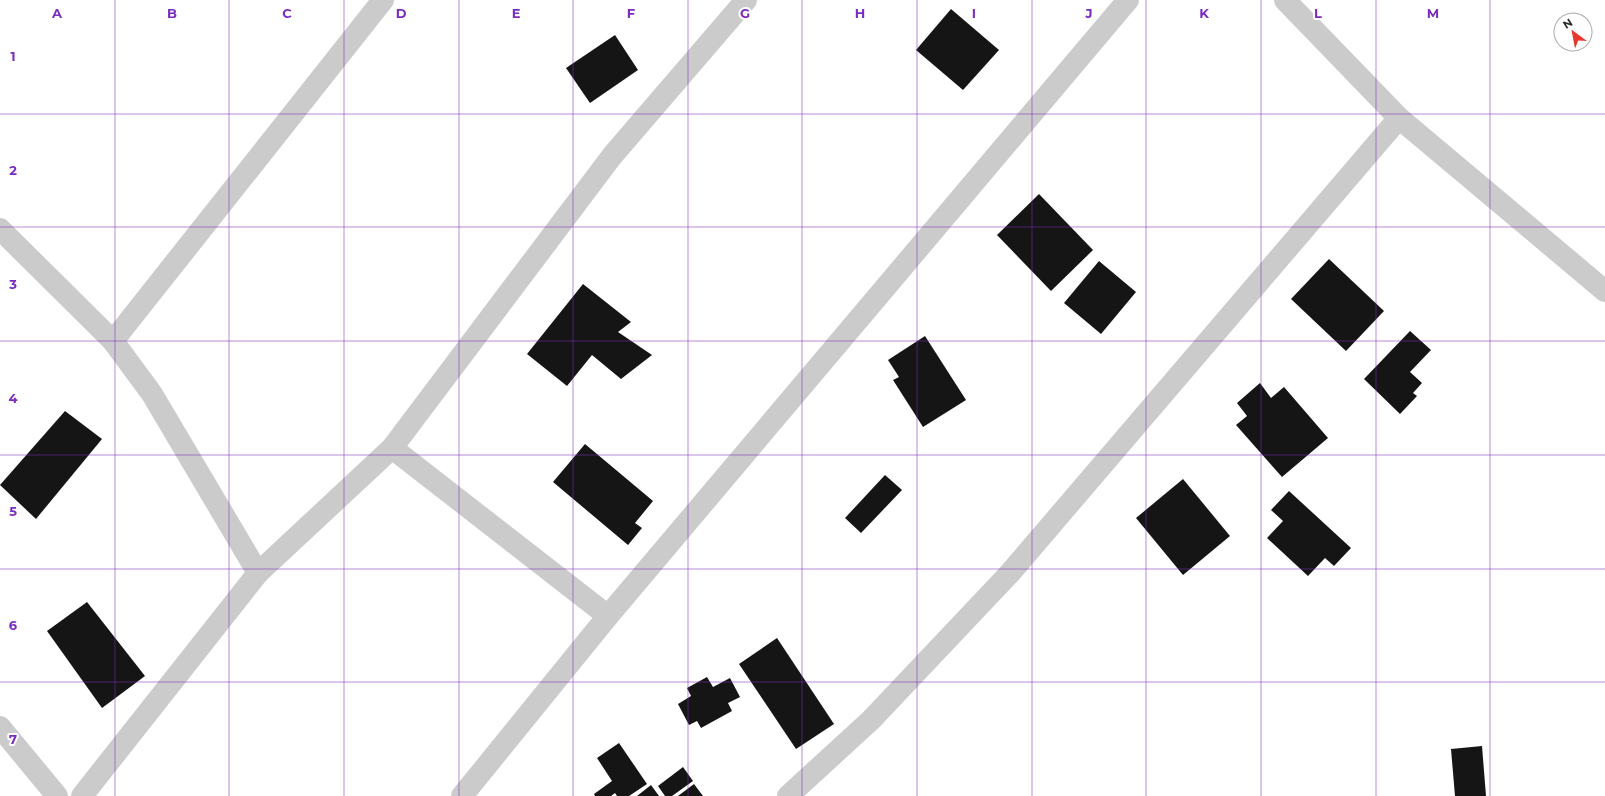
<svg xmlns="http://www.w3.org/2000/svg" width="1605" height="796" font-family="Montserrat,sans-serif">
<rect width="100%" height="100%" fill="#fff"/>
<g fill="#151515">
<polygon points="951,9 999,50 963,90 916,50"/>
<polygon points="615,35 638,70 590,103 566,68"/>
<polygon points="1039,194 1093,250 1051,291 997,235"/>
<polygon points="1329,259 1384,311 1346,351 1291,299"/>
<polygon points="1099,261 1136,292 1101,334 1064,303"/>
<polygon points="583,284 631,322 618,332 652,355 621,379 592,355 567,386 527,354"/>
<polygon points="1410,331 1431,350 1410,372 1422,383 1413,393 1417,396 1400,414 1364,379"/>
<polygon points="925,336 966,400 923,427 893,380 899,377 888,360"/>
<polygon points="1260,383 1271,398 1284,387 1328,438 1282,477 1236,425 1247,416 1237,403"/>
<polygon points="65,411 102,439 36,519 0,485"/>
<polygon points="585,444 653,501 635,523 642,528 628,545 553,482"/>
<polygon points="885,475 902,490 861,533 845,518"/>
<polygon points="1183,479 1230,536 1183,575 1136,518"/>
<polygon points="1289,491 1351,548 1334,566 1325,558 1308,576 1267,538 1283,521 1271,510"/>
<polygon points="87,602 145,676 102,708 47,631"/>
<polygon points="777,638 834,724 796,749 739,664"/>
<polygon points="707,677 713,687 730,678 740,697 728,703 732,711 701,728 697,721 689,725 678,704 691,696 687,688"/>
<polygon points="619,743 647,784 629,796 617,796 615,793 611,796 595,796 594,794 612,781 597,758"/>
<polygon points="1482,746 1486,796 1455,796 1451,749"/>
<polygon points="683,767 693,781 672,796 665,796 658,786"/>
<polygon points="694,784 703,796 678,796"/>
<polygon points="651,785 659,796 637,796"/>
</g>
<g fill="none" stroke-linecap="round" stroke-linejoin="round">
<g stroke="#cbcbcb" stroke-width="22">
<polyline points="1285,0 1399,118 1605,291"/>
<polyline points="0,229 113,341 152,394 258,573"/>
<polyline points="113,341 383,0"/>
<polyline points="392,448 608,616"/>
<polyline points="0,727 57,796"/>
<polyline points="82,796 258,573 392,448 612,156 746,0"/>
<polyline points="462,796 608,616 1128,0"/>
<polyline points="788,796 871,720 1010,573 1399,118"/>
</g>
</g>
<path fill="none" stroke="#7b2cbf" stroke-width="1" stroke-opacity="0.55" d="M115 0V796M229 0V796M344 0V796M459 0V796M573 0V796M688 0V796M802 0V796M917 0V796M1032 0V796M1146 0V796M1261 0V796M1376 0V796M1490 0V796M0 114H1605M0 227H1605M0 341H1605M0 455H1605M0 569H1605M0 682H1605"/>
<g font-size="13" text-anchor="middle" font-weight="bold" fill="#7b2cbf" stroke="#fff" stroke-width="4" stroke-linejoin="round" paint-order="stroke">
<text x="57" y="18">A</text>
<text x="172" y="18">B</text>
<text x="287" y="18">C</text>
<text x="401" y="18">D</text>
<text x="516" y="18">E</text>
<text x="631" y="18">F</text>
<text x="745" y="18">G</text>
<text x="860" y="18">H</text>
<text x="974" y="18">I</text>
<text x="1089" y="18">J</text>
<text x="1204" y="18">K</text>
<text x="1318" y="18">L</text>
<text x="1433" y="18">M</text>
<text x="13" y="61">1</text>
<text x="13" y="175">2</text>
<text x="13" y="289">3</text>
<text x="13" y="403">4</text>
<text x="13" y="516">5</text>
<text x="13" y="630">6</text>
<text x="13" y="744">7</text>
</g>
<g transform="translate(1573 32) rotate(328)"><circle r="19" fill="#ffffff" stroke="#ababab"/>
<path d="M0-3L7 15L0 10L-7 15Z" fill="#e7372e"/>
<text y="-6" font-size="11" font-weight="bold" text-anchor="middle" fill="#2e2e2e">N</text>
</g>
</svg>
